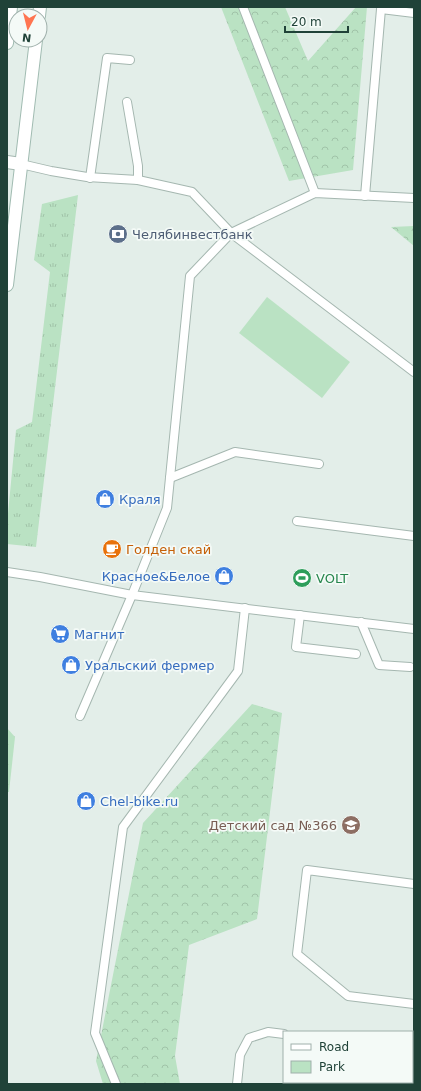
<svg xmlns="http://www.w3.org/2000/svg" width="421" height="1091" font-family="'DejaVu Sans',sans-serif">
<defs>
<pattern id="grass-tufts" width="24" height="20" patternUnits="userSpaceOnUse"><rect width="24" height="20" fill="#bae2c3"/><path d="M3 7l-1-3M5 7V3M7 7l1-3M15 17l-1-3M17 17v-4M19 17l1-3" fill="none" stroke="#a0c3a8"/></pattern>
<pattern id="forest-crowns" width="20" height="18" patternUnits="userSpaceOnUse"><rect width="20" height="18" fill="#bae2c3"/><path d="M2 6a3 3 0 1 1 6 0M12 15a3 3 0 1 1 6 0" fill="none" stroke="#a0c3a8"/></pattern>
</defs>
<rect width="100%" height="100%" fill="#e3eee9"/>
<g fill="url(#grass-tufts)">
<polygon points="78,195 36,547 7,544 7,524 16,430 32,422 50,272 34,260 42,204"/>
<polygon points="7,728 15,737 9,792 7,792"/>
</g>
<g fill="url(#forest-crowns)">
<polygon points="221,7 285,7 308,61 356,7 367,7 353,170 289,181"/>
<polygon points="414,226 414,246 391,227"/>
<polygon points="252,704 282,713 257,919 189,945 175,1056 180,1084 103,1084 96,1061 143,823"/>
</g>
<polygon fill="#bae2c3" points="267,297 350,362 322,398 239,333"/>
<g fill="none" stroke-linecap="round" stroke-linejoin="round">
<defs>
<g id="service">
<polyline points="243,7 315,193"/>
<polyline points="127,102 138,166 138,180"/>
<polyline points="21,164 51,171 87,177 138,180 192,192 231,233 315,193 414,198"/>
<polyline points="90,178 107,58 130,60"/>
<polyline points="365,196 381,9 414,13"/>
<polyline points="170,478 235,452 319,464"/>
<polyline points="297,521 414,536"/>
<polyline points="7,572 40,577 132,595 414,629"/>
<polyline points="300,615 296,647 356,654"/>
<polyline points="361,622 379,665 410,667"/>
<polyline points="80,716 132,595 167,508 190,276 231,233 414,372"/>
<polyline points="414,884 307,870 297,954 348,996 414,1004"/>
<polyline points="116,1084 95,1033 123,827 238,671 245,608"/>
<polyline points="237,1084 240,1055 249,1038 268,1032 284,1034"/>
<polyline points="340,1084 340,1082"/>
</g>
<polyline id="tertiary" points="7,162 21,164"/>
<g id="secondary">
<polyline points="39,16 40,7"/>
<polyline points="7,43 11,7"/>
<polyline points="7,285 36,40"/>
</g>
</defs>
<use href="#service" stroke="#a5b7b0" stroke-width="10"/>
<use href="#tertiary" stroke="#a5b7b0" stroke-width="14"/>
<use href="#secondary" stroke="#a0bbb1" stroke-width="14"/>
<use href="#service" stroke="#fff" stroke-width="8"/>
<use href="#tertiary" stroke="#fff" stroke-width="12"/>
<use href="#secondary" stroke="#fff" stroke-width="12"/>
</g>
<defs>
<symbol id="bank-disc" viewBox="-11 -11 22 22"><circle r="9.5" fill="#5c6f8a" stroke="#f4faf7"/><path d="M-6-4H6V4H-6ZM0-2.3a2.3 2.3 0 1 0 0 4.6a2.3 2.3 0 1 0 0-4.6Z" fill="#fff"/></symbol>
<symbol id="shop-disc" viewBox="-11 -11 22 22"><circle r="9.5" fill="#3f7fe0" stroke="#f4faf7"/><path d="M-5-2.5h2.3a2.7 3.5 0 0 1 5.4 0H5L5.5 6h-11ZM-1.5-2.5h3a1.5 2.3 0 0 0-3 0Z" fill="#fff"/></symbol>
<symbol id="cafe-disc" viewBox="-11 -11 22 22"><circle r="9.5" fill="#e8710a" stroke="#f4faf7"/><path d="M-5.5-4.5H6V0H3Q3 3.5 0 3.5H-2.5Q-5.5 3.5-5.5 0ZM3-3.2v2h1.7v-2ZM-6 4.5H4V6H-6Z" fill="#fff"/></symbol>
<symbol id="stadium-disc" viewBox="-11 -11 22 22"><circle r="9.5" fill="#2e9e5b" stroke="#f4faf7"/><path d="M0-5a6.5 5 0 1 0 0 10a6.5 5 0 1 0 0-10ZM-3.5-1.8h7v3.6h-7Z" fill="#fff"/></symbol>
<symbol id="supermarket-disc" viewBox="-11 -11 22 22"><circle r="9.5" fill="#3f7fe0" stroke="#f4faf7"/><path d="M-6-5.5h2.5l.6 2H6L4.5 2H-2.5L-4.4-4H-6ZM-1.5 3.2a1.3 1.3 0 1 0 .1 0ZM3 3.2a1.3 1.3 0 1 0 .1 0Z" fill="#fff"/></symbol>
<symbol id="school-disc" viewBox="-11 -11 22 22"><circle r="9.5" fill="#8d6e63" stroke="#f4faf7"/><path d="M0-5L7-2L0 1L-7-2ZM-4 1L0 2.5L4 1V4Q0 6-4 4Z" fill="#fff"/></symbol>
</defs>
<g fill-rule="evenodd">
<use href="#bank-disc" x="107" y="223" width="22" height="22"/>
<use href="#shop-disc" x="94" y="488" width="22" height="22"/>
<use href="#cafe-disc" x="101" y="538" width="22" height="22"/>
<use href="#shop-disc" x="213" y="565" width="22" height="22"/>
<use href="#stadium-disc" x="291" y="567" width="22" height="22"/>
<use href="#supermarket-disc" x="49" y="623" width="22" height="22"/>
<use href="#shop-disc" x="60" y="654" width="22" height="22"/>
<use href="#shop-disc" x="75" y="790" width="22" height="22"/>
<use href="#school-disc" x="340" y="814" width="22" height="22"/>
</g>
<g text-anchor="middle" stroke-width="3.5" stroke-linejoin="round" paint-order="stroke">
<g font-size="13" fill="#4e5e75" stroke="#f4faf7" text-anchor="start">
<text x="132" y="239">Челябинвестбанк</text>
</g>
<g font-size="13" fill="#366cbe" stroke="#f4faf7" text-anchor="start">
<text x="119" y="504">Краля</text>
<text x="210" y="581" text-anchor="end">Красное&amp;Белое</text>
<text x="74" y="639">Магнит</text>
<text x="85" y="670">Уральский фермер</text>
<text x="100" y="806">Chel-bike.ru</text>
</g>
<g font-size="13" fill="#c56008" stroke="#f4faf7" text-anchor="start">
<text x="126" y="554">Голден скай</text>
</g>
<g font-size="13" fill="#27864d" stroke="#f4faf7" text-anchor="start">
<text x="316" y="583">VOLT</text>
</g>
<g font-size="13" fill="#785e54" stroke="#f4faf7" text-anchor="end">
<text x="337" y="830">Детский сад №366</text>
</g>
</g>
<rect width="421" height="1091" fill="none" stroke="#204238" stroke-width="16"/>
<rect x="283" y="1031" width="130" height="52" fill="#f4faf7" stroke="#9fb0ab"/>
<rect x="291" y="1044" width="20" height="6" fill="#ffffff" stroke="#9fb0ab"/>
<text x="319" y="1051" font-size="12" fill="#204238">Road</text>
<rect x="291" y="1061" width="20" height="12" fill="#bae2c3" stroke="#9fb0ab"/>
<text x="319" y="1071" font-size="12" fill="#204238">Park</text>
<g transform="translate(28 28) rotate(187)"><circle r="19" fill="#f4faf7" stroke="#9fb0ab"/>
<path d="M0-3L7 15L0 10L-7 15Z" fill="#ff7551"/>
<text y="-6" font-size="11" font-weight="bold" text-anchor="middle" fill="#204238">N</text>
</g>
<path d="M285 26v6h63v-6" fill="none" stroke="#204238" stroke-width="2"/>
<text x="291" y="26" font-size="12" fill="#204238" stroke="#f4faf7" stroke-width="3" paint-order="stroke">20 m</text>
</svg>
